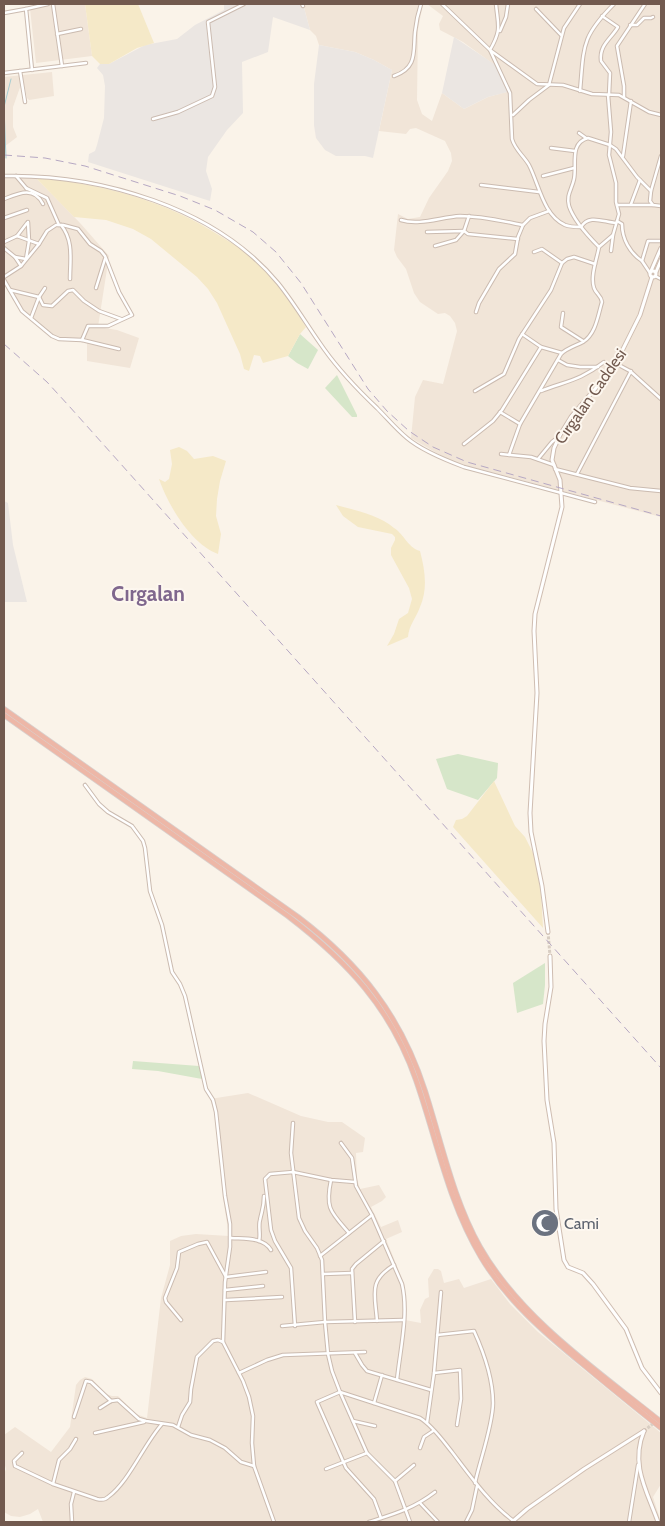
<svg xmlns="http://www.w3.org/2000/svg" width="665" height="1526" font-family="Cabin,sans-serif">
<rect width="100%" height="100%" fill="#faf3e9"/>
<g fill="#f1e5d8">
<polygon points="52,4 85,4 92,56 36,63 30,9"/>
<polygon points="303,4 423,4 418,29 417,100 422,114 432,121 442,93 464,109 488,97 510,91 496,66 463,42 440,30 439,24 443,16 427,4 661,4 661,517 452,462 411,438 415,397 423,380 443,384 457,331 455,323 450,316 445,313 438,314 420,302 414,293 406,269 397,257 394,250 398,214 408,219 420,217 429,198 448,171 452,161 451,153 445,141 416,128 410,129 406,134 379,131 392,70 374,60 355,52 319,45 316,36 310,30"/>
<polygon points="52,72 54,96 29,100 27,98 23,79 13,107 13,127 17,137 4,147 4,77"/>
<polygon points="4,176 35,177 80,223 109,256 98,327 117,330 139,338 130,368 87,361 87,341 57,339 52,338 33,321 13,300 4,281"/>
<polygon points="248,1093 301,1116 328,1122 342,1122 365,1138 363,1152 356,1153 357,1179 360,1189 379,1185 386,1197 382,1201 371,1207 381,1227 398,1220 402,1232 386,1239 405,1286 405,1320 421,1323 420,1310 425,1299 429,1297 428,1279 434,1269 438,1269 441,1271 444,1283 459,1279 464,1288 491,1279 510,1304 538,1332 661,1433 661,1484 653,1497 661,1522 43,1522 38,1509 30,1514 20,1517 11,1516 4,1512 4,1475 6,1469 4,1462 4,1435 15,1427 51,1452 70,1427 76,1385 80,1380 85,1377 92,1379 106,1394 112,1396 118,1396 136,1414 147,1418 161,1298 170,1265 170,1241 181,1236 196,1234 229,1236 223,1197 215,1114 210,1099"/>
</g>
<g fill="#ebe6e2">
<polygon points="224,4 303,4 310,30 273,17 268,52 242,62 243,113 227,130 208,157 206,171 212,189 210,201 88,162 89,154 95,151 97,145 104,118 105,86 103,75 97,68 100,64 109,64 145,45 177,39 195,25 224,10"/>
<polygon points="454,37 497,66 505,79 511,91 488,97 464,109 442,93"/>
<polygon points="319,45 355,52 374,60 392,70 373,158 365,156 336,156 325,150 316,138 314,125 314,84"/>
<polygon points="4,501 8,503 13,545 27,602 4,602"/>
</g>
<g fill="#d6e6c9">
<polygon points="300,334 318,350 308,369 297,363 288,356"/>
<polygon points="337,375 357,415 357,417 352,417 325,388"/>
<polygon points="458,754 498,763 497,778 478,800 447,789 436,759"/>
<polygon points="545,963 545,985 543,1004 517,1013 513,983"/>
<polygon points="133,1061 199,1066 202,1079 158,1071 132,1069"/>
</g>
<g fill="#f5e9c8">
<polygon points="85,4 138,4 154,43 137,48 109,64 100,64 92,56"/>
<path d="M35 177C104 185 163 199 222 237 231 243 242 248 250 256 273 276 290 301 306 327L300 334 288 356 263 363 260 356 254 355 249 371 244 369 240 354 217 303 208 289 197 277 151 239 133 229 106 220 74 217Z"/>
<path d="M179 447 187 451 194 459 213 456 226 461 220 481 217 499 216 516 221 534 218 554C191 544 168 505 159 479L165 482 169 479 172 464 170 450Z"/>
<path d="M336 505C355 510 379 515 394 528 405 535 407 547 420 551 425 570 428 589 420 607 416 618 409 625 408 637L387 646 394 634 399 619 408 613 412 599 409 588 391 555V548L395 540V537L392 534 358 527 343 516Z"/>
<polygon points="494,781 515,826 525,837 534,855 541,892 543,928 453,827 456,820 462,819 467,816"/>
</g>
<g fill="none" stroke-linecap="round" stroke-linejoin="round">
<polyline stroke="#a7cdd2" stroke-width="1" points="6,158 4,107 11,79"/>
<g stroke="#d8cdc2" stroke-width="3" stroke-dasharray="3 1.5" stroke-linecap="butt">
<polyline points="548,932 550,956"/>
<polyline points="644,1431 661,1417"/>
</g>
<defs>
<g id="street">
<polyline points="53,4 62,66"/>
<polyline points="302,4 303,6"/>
<polyline points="442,4 490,50 537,84 563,85 592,94 619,95 649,112 661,115"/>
<path d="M496 4C498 26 502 29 490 50L510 93 512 139C515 150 524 156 529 165 539 184 543 215 565 225 570 227 576 227 581 227 589 214 603 222 616 223"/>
<polyline points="536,9 561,35"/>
<polyline points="4,13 26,9"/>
<path d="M602 16 618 27C611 39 599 45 601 61L610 73 609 95"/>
<polyline points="630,25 637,25 644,18 651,18 653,17"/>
<polyline points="500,31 506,17 508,4"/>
<polyline points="57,34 81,29"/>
<polyline points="32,70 26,9 48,4"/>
<polyline points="20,71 25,102"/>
<polyline points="4,73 86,63"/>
<path d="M394 76C418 68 413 51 415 32 416 22 418 13 421 4"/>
<path d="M580 91C584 46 581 37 614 4"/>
<polyline points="624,97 624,86 617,46 645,4"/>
<polyline points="513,115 529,100 549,85 564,28 580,4"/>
<polyline points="153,119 178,112 212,96 215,87 208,22 244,4"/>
<polyline points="579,133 586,138"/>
<polyline points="551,148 575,151"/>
<polyline points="623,156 631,101"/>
<polyline points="661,156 651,191 650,201 653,205 661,206"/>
<path d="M4 176C100 174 215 207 278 283 295 304 308 327 324 349 339 370 358 390 377 408 387 418 396 429 407 438 420 449 448 461 464 467L595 502"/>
<polyline points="16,176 27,189"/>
<polyline points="543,176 574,168"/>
<polyline points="481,185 539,192"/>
<polyline points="26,188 47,198 59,225"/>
<path d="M4 199C19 193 34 186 43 204"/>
<polyline points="631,204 640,180"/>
<polyline points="617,205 653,205"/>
<polyline points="4,218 27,210"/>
<path d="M401 220C419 226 441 217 460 216 481 216 502 221 523 225"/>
<path d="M617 221 622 224C622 239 630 253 642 261"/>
<path d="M61 225C74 241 70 260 70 279"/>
<polyline points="427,232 464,231 468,234 518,239"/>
<polyline points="17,236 27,223"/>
<polyline points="4,242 17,236 39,244"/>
<polyline points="435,246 456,240 464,231 469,216"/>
<path d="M599 247C587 235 574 221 569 206 566 195 572 189 574 179 577 165 569 143 588 138L610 145 616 149 637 177 651 191"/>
<polyline points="4,248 15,257 21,266"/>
<polyline points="611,251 613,235"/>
<polyline points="534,252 542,249 562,263"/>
<polyline points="15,257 26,259 29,241 28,222"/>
<polyline points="650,273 642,261 648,241 661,241"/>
<polyline points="655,276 661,279"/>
<polyline points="4,277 21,266 39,244 47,231 56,225 63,225 78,229 90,244 101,251 105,256 119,292 132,315 108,326 88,326 82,340"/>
<polyline points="4,280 22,311 52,336 59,339 82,340 119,349"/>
<polyline points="96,288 105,259"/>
<polyline points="10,290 39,297"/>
<polyline points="39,297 43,305 52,306 68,291 73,290 84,301 99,311 121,319"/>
<polyline points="476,312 479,303 499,269 515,254 518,237 523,225 530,218 549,211"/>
<polyline points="563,313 561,327 583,341"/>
<polyline points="31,318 39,297 45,288"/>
<polyline points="522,334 541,347 562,353"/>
<polyline points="558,360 567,365 580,367 598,367"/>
<polyline points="615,363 630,371 661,399"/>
<polyline points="475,391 504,374 519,339 551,290 562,263 567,259 574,257 595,264"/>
<path d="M541 391C567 381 581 380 604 362L612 367"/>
<polyline points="500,412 520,424"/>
<polyline points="464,444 493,421 502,410 541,347"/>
<polyline points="501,454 531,457 554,465"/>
<path d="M509 455 520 424 561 354C567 348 575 346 583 342 596 334 598 315 602 302 601 295 596 294 594 288 590 276 597 259 599 247L613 235 619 214 616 202V183L609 155 611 132 608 95"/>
<polyline points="538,459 552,442 557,438"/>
<polyline points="555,469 630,488 661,491"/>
<polyline points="577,474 631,371"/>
<polyline points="85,785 99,804 108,812 132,826 143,841 145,848 150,891 162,925 172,972 180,984 185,996 206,1089 213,1100 216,1112 225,1196 230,1224 230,1247 225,1282 223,1342 243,1381 249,1397 253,1416 252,1443 254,1466 274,1522"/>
<polyline points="293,1123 291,1153 299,1218 305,1231 317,1248 322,1260 325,1322 328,1354 332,1371 340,1392 367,1453 395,1481 410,1522"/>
<path d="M341 1143 352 1158 356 1186 372 1215 402 1284C409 1314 400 1350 397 1380"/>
<path d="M331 1180C325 1209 331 1212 349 1233"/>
<path d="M231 1238C245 1239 263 1237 271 1250"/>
<path d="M259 1241C261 1234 258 1227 260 1220 262 1210 264 1207 264 1196"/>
<polyline points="320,1256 372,1215"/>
<polyline points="323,1274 352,1273"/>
<polyline points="225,1290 263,1286"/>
<polyline points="226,1300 282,1297"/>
<polyline points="181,1320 166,1302 165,1298 177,1268 179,1252 198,1244 207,1242 226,1277 266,1272"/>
<path d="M377 1321C375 1293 368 1281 394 1265"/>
<polyline points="355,1322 352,1269 356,1264 384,1241"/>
<polyline points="282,1326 325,1322 403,1320"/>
<polyline points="295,1326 291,1268 275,1241 271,1230 265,1179 270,1174 293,1172 331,1180 355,1182"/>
<path d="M437 1335 474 1331C484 1353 493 1378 493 1403 493 1425 480 1460 475 1483"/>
<polyline points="355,1353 362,1365 367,1371 431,1390"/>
<polyline points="239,1373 267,1360 283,1355 365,1352"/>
<polyline points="434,1373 460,1370 461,1399 457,1425"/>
<polyline points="374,1403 382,1375"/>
<polyline points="100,1408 111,1401 118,1400 139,1419 146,1421 173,1425 191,1435 210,1440 225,1448 241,1462 254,1466"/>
<polyline points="74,1417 86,1381 91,1382 111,1401"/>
<polyline points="353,1421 375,1426"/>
<polyline points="427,1423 434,1373 441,1292"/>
<polyline points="178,1427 182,1415 190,1402 191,1389 197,1357 213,1341 218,1340 223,1342"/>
<polyline points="95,1433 144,1422"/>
<polyline points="420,1448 424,1437 433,1431"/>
<path d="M22 1453 14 1461 15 1466 53 1484 97 1499C101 1500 105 1500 108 1497 129 1482 144 1444 162 1424"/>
<polyline points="326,1469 367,1453"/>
<polyline points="395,1481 414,1465"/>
<polyline points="53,1484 59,1460 70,1449 76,1439"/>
<polyline points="420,1503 438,1522"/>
<path d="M381 1518 374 1499 346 1468 317 1402 340 1392 420 1418C433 1426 443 1441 452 1452 471 1477 490 1504 515 1522"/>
<polyline points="72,1522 71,1504 74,1492"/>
<path d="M369 1522C394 1514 413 1509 435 1492"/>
<polyline points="466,1522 472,1510 477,1486"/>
<polyline points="629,1522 638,1465"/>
</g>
<g id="secondary">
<circle cx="653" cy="274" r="3"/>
<polyline points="651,271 661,248"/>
<polyline points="656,272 661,260"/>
<polyline points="548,932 542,886 531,832 530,813 537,693 534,631 535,614 562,507 560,480 552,460 554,448 560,435 571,417 601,382 622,351 640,315 652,277"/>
<polyline points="550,956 551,987 545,1024 544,1041 547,1100 554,1143 556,1209 564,1260 568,1267 583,1273 593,1284 626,1329 642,1368 661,1393"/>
<path d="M644 1431C630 1465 647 1491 658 1522"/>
<polyline points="512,1522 527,1509 584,1469 644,1431"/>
</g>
<g id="highway">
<path d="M4 709 298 917C360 964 401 1016 425 1091 442 1144 453 1199 480 1247 521 1319 598 1371 661 1422"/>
<path d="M4 715 288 916C348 962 391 1008 416 1080 437 1140 448 1202 481 1257 507 1301 546 1334 585 1366 610 1387 636 1408 661 1428"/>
</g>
</defs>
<use href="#street" stroke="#cbbbb0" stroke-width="4.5"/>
<use href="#secondary" stroke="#cfbdb1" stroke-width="5"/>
<use href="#highway" stroke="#d8d1ce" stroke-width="6"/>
<use href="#street" stroke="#fff" stroke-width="2.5"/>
<use href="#secondary" stroke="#fff" stroke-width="3"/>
<use href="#highway" stroke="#edb7a7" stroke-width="4.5"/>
<g stroke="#b6a8c3" stroke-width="1" stroke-dasharray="8 5" stroke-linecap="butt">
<polyline points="4,155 45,158 85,166 180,196 215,210 253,232 276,252 301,283 368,389 387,411 409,431 433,447 467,462 661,516"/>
<polyline points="4,344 47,382 69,406 661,1068"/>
</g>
</g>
<defs>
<symbol id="mosque-disc" viewBox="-11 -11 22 22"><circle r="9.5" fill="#6b7280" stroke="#fdf7ef"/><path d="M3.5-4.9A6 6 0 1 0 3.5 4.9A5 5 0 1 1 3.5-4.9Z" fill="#fff"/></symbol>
</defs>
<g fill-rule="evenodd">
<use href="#mosque-disc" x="529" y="1207" width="32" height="32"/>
</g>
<g text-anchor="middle" stroke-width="4" stroke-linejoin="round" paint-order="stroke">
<g font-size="16" fill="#725a4f" stroke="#fdf7ef">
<text transform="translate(590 396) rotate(-55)" y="6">Cırgalan Caddesi</text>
</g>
<g font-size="16" fill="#5b616d" stroke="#fdf7ef" text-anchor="start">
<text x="564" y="1229">Cami</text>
</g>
<g font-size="21" font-weight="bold" fill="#7f678d" stroke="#fdf7ef">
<text x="148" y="601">Cırgalan</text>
</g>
</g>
<rect width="665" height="1526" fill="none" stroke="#725a4f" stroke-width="10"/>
</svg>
